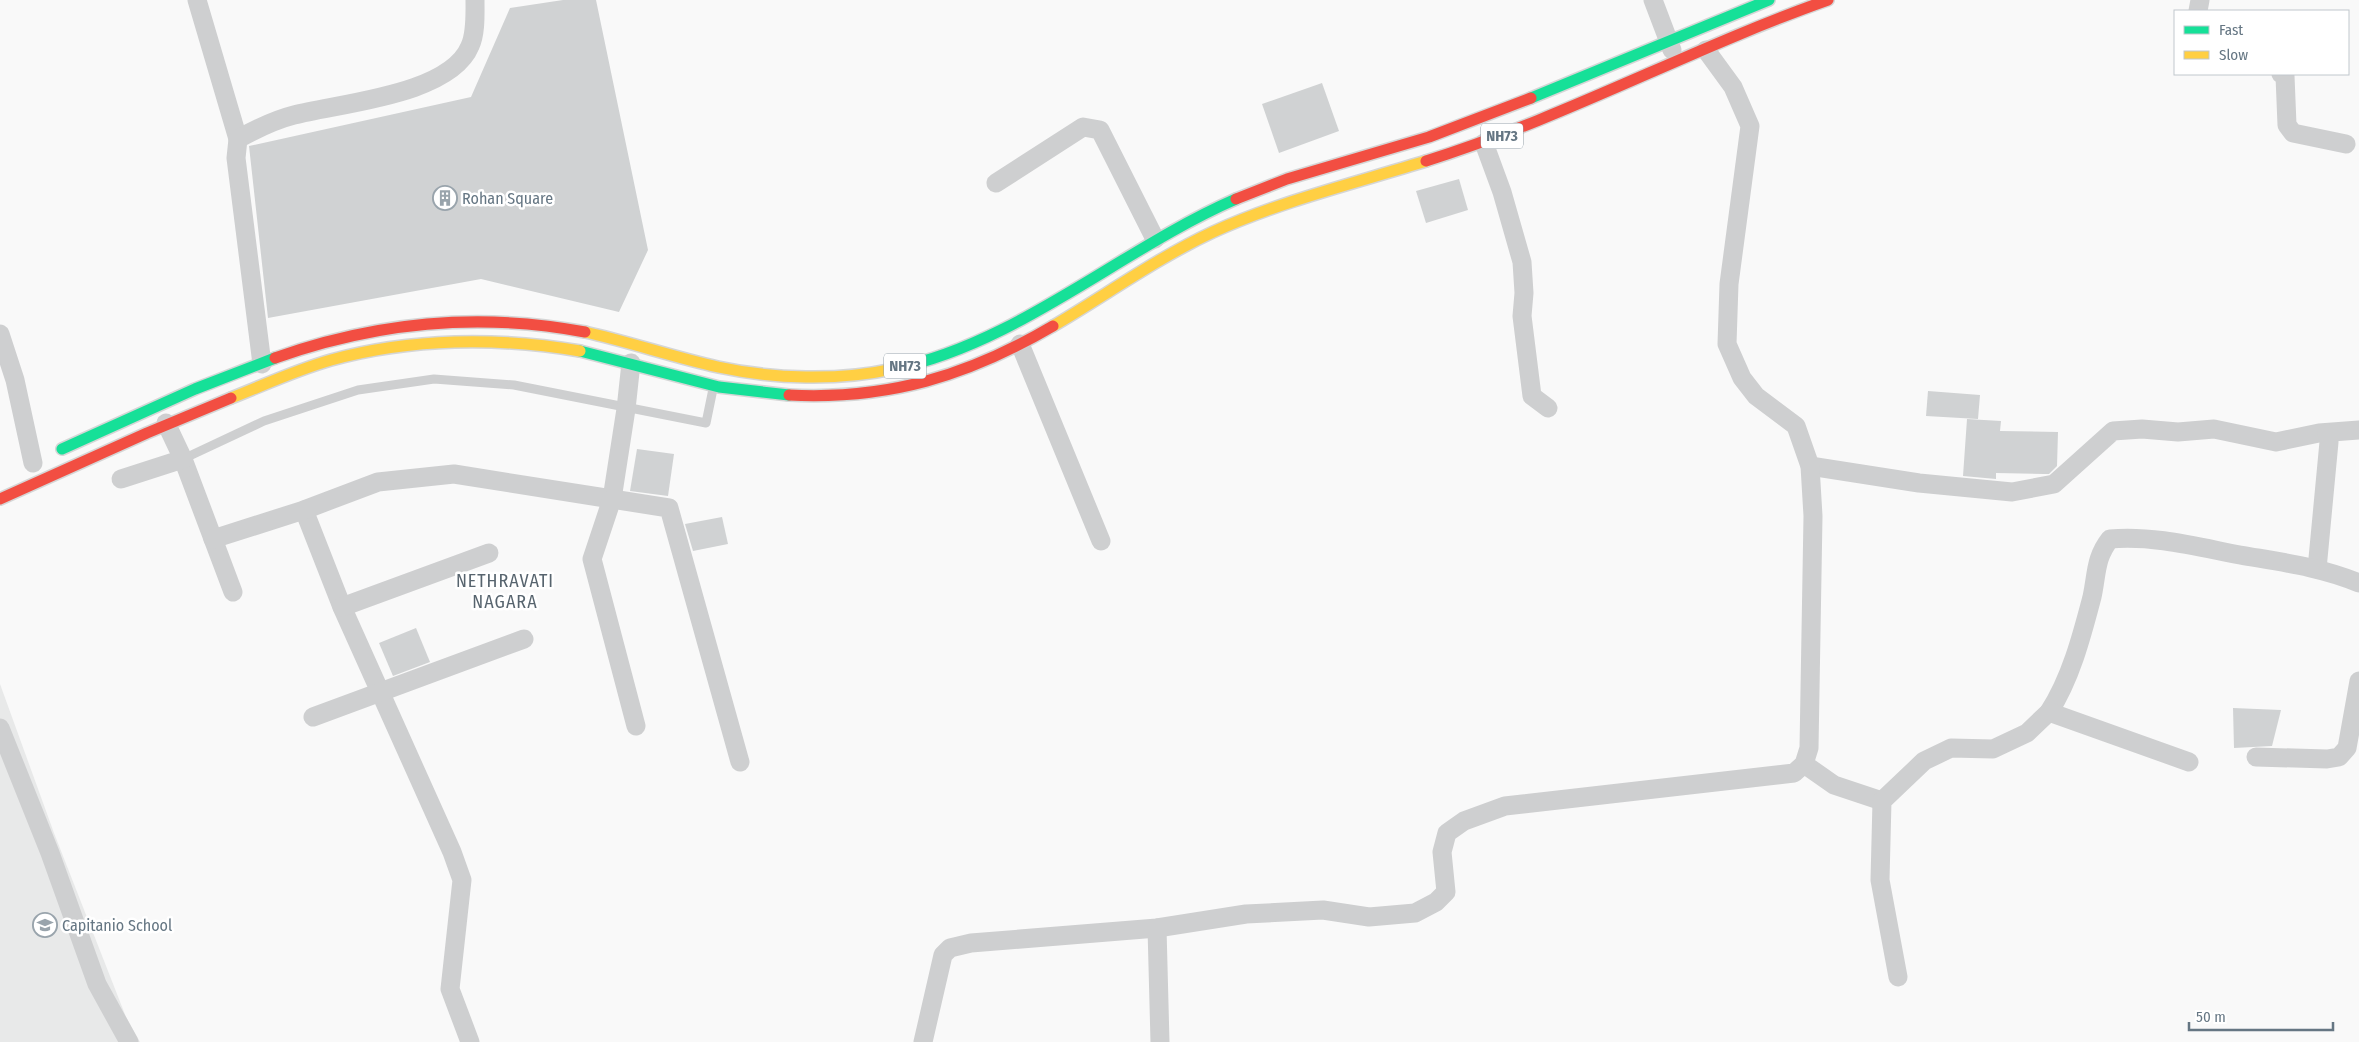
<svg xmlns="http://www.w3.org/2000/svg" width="2359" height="1042" font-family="'Fira Sans Condensed',sans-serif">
<rect width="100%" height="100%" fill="#f9f9f9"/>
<polygon fill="#e8e9e9" points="0,684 54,833 126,1017 140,1042 0,1042"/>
<g fill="#d0d2d3">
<polygon points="563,0 596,0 648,250 619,312 481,279 268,318 249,146 471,97 510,8"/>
<polygon points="1322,83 1339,131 1279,153 1262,104"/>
<polygon points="1459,179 1468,210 1426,223 1416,191"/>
<polygon points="1928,391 1980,395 1978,419 1926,416"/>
<polygon points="1967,419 2001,421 2000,431 2058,432 2057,466 2049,474 2044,474 1996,473 1996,479 1963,476"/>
<polygon points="637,449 674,454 668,496 630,491"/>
<polygon points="722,517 728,544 693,551 685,524"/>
<polygon points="416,628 430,662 393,676 379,643"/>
<polygon points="2233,708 2281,710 2272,746 2234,748"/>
</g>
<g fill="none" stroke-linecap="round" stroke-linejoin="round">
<defs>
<g id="fast">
<polyline points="1531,98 1769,0"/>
<polyline points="580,351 719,387 789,395"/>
<path d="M893 369C1017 344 1121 249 1236 199"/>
<polyline points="62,449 195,389 275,358"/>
</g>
<g id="slow">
<path d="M1053 326C1106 295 1157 258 1213 232 1281 201 1355 183 1426 161"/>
<path d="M585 332C630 342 673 357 718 367 774 379 838 381 893 369"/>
<path d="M231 398C264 385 296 370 331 360 411 338 498 337 580 351"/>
</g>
<g id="jam">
<path d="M1426 161C1564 118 1692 48 1828 0"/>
<polyline points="1236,199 1287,179 1429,137 1531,98"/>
<path d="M275 358C376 322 479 312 585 332"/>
<path d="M789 395C888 400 968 376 1053 326"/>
<polyline points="0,499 147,433 231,398"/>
</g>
</defs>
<use href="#fast" stroke="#d5d6d6" stroke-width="14"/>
<use href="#slow" stroke="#d5d6d6" stroke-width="14"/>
<use href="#jam" stroke="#d5d6d6" stroke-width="14"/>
<polyline stroke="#cecfd0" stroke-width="9" points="183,459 264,421 358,390 434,379 514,385 706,423 713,389"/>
<g stroke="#cecfd0" stroke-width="19">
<polyline points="197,0 238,139"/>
<polyline points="1653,0 1672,50"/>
<polyline points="2198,11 2200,0"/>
<polyline points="2281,74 2285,76 2287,125 2293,133 2346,144"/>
<polyline points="1484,143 1502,192 1522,262 1524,293 1522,316 1532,396 1548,408"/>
<polyline points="996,183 1083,127 1100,130 1155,239"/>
<polyline points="0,334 15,380 33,463"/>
<polyline points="1020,344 1101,541"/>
<path d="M262 364 236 158 238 139C256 129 274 120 294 115 340 103 450 95 470 46 476 33 475 14 475 0"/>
<polyline points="183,459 233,592"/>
<polyline points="1810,466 1919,483 2012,492 2054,484 2113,431 2142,429 2178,432 2214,429 2276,442 2319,433 2359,430"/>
<polyline points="121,479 183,459 166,423"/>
<polyline points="304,510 342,607 452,852 462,880 450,989 470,1042"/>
<polyline points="213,539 304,510 378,482 454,474 612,499 626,409 631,363"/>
<polyline points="2317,569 2329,442 2327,433"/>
<polyline points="342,607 489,553"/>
<path d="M2049 712C2071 678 2082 635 2092 597 2097 574 2095 558 2110 539 2153 535 2198 547 2240 555 2280 562 2321 567 2359 583"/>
<polyline points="313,717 524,639"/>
<polyline points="636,726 592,559 612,499 669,508 740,762"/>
<polyline points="0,728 50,853 97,984 129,1042"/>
<polyline points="2256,757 2327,759 2339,757 2347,748 2359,681"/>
<polyline points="1804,764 1834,785 1882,801"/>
<polyline points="1157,928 1160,1042"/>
<polyline points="1898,977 1880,880 1882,801 1924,761 1951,748 1993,749 2027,733 2049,712 2189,762"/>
<polyline points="923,1042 943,955 950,948 971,943 1157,928 1246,914 1323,910 1369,917 1415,913 1436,902 1446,892 1442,852 1447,833 1464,821 1505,806 1794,773 1804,764 1809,748 1813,516 1810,466 1796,426 1756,396 1742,378 1727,344 1729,284 1750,126 1733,87 1706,50"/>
</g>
<use href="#fast" stroke="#16e098" stroke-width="11"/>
<use href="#slow" stroke="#ffcf43" stroke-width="11"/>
<use href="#jam" stroke="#f24e42" stroke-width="11"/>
</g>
<defs>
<symbol id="building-ring" viewBox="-11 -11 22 22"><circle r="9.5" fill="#fff" stroke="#99a4ac" stroke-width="1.5"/><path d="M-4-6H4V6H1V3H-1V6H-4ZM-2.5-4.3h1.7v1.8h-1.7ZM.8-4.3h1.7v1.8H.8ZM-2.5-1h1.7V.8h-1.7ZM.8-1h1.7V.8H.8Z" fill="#99a4ac"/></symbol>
<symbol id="school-ring" viewBox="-11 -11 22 22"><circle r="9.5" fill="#fff" stroke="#99a4ac" stroke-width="1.5"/><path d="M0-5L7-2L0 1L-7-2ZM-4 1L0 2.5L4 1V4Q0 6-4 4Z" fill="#99a4ac"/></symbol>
</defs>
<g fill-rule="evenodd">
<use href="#building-ring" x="431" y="184" width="28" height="28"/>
<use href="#school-ring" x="31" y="911" width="28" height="28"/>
</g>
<g text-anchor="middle" stroke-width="5" stroke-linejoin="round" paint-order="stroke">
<g fill="#fff" stroke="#939fa8" stroke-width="1">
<rect x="1481" y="123.5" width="42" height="25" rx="4"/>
<rect x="884" y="353.5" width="42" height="25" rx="4"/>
</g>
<g font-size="15" font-weight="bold" fill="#657683">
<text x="1502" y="141">NH73</text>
<text x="905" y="371">NH73</text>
</g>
<g font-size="16" fill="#657683" stroke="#fff" text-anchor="start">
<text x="462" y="204">Rohan Square</text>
<text x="62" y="931">Capitanio School</text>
</g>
<g font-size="18" letter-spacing="1" fill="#57646e" stroke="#fff">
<text x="505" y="587">NETHRAVATI<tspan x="505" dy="21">NAGARA</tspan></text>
</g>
</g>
<rect x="2174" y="10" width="175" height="65" fill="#ffffff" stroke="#c1c8cd"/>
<rect x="2184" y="26" width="25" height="8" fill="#16e098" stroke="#c1c8cd"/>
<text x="2219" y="35" font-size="15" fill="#657683">Fast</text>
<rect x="2184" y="51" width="25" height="8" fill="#ffcf43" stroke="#c1c8cd"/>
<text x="2219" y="60" font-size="15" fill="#657683">Slow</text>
<path d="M2189 1022v8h144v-8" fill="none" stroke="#657683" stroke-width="2.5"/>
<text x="2196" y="1022" font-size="15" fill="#657683" stroke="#ffffff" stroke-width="4" paint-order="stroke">50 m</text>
</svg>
